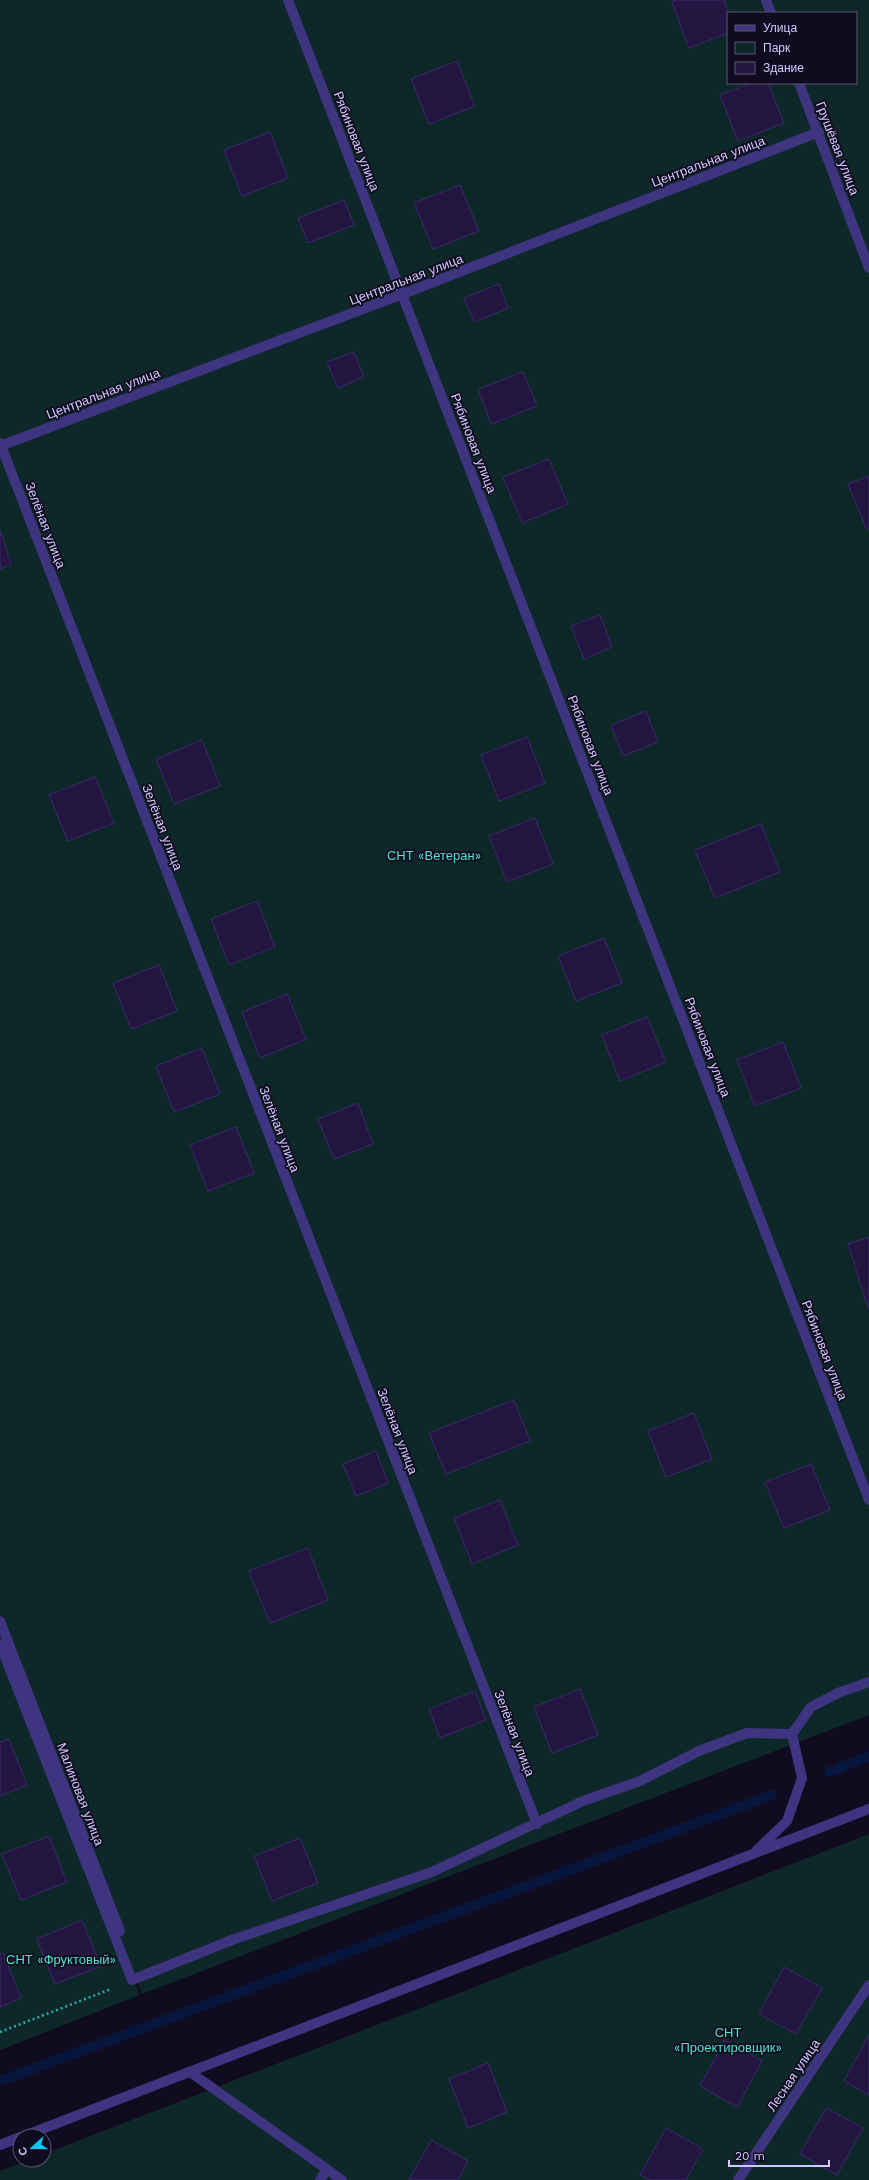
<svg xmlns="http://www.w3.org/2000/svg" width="869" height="2180" font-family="'Work Sans',sans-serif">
<rect width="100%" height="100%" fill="#100b1f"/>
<g fill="#0e2829" fill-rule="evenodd">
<path d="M0 0H869V1715L142 1994 0 1627ZM728 13H856V83H728Z"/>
<polygon points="0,1633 140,1995 0,2050"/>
<polygon points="869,1834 869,2180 0,2180 0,2171 29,2160 44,2160 44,2154"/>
</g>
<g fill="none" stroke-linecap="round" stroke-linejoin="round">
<g stroke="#07163d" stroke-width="10">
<polyline points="829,1772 869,1756"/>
<polyline points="0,2081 772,1795"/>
</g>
</g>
<g fill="#231741" stroke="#3c286e">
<polygon points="676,0 724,0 729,13 728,33 689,48 672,2"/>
<polygon points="457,61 475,106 429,124 411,79"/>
<polygon points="751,83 768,83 784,123 738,141 720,95"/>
<polygon points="270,132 288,178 242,196 224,150"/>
<polygon points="460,185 479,231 433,249 414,203"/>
<polygon points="344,200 354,225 308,243 298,218"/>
<polygon points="499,284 508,308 474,322 464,298"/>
<polygon points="354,352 364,377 338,388 327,362"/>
<polygon points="523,372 537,406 491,424 478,389"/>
<polygon points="549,459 568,504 522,523 503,477"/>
<polygon points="869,476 869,529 867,530 848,484"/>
<polygon points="0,529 11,564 0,569"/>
<polygon points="600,615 612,647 584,659 571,626"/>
<polygon points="646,711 658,742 623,756 611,725"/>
<polygon points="527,737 545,783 499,801 481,755"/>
<polygon points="202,740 220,786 174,804 156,759"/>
<polygon points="95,777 114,823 68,841 49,795"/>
<polygon points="535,818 553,864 507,882 489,836"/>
<polygon points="761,824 780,872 715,898 695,850"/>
<polygon points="257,901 275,947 229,965 211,919"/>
<polygon points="604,938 622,983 576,1001 558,956"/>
<polygon points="159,965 177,1011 131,1029 113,983"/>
<polygon points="287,994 306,1039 260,1058 242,1012"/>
<polygon points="647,1017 666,1062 620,1081 602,1035"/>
<polygon points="783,1042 801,1088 755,1106 737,1060"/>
<polygon points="202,1048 220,1094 174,1112 156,1066"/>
<polygon points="358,1103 373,1144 334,1159 318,1119"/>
<polygon points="236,1127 254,1173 208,1191 190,1145"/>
<polygon points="869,1237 869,1308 868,1308 848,1244"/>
<polygon points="514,1400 530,1441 446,1474 429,1433"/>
<polygon points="694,1413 712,1459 666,1477 648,1431"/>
<polygon points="376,1451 388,1483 356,1496 343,1464"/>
<polygon points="811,1464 830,1510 784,1528 765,1482"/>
<polygon points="500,1500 518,1545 472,1564 454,1518"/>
<polygon points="308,1548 328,1600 270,1623 249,1571"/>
<polygon points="580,1689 598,1735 552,1753 534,1707"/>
<polygon points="475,1691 486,1720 440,1738 429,1709"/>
<polygon points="9,1739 27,1785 0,1796 0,1742"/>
<polygon points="49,1836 67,1882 21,1900 2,1854"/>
<polygon points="300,1838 318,1883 272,1901 254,1856"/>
<polygon points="82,1920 101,1966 55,1984 37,1939"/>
<polygon points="3,1953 21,1998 0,2007 0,1954"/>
<polygon points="784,1967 822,1988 796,2034 759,2014"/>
<polygon points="869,2035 869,2095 844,2081"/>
<polygon points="725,2040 762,2061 737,2107 700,2086"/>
<polygon points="488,2063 507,2112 468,2128 449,2079"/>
<polygon points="826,2108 863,2128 837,2175 800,2154"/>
<polygon points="666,2128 703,2149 686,2180 650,2180 640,2175"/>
<polygon points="431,2140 468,2161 458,2180 409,2180"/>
</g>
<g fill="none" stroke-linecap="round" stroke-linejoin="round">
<polyline stroke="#28b1b4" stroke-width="2.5" stroke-dasharray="2 3" stroke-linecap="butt" points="0,2032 111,1989"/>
<g stroke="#3e3480" stroke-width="10">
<polyline points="288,0 869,1500"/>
<polyline points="766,0 771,13"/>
<polyline points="799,83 869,268"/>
<polyline points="0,443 537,1824"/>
<polyline points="0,446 403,294 819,132"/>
<polyline points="0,1621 120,1931"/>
<polyline points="0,1644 132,1980 232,1940 432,1872 583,1801 640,1781 699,1751 747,1733 792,1734 811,1707 838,1693 869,1682"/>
<polyline points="756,1851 787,1821 802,1778 792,1734"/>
<polyline points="190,2072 342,2180"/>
<polyline points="24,2136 869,1809"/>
<polyline points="0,2145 20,2137"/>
<polyline points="320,2180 327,2169"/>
<polyline points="738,2180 869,1985"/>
</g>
</g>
<g text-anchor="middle" stroke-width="3.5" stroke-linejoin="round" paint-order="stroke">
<g font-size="13" fill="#d4c9ff" stroke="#100b1f">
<text transform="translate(357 141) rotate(69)" y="5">Рябиновая улица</text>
<text transform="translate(838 148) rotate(69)" y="5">Грушёвая улица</text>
<text transform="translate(708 161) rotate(-21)" y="5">Центральная улица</text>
<text transform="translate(406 279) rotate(-21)" y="5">Центральная улица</text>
<text transform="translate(103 393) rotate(-21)" y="5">Центральная улица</text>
<text transform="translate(474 443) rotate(69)" y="5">Рябиновая улица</text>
<text transform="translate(46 525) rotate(69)" y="5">Зелёная улица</text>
<text transform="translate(591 745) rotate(69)" y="5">Рябиновая улица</text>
<text transform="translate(163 827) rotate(69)" y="5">Зелёная улица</text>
<text transform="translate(708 1047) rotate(69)" y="5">Рябиновая улица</text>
<text transform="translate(280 1129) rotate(69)" y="5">Зелёная улица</text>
<text transform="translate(825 1350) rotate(69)" y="5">Рябиновая улица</text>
<text transform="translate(398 1431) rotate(69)" y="5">Зелёная улица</text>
<text transform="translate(515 1733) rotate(69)" y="5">Зелёная улица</text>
<text transform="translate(81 1794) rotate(69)" y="5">Малиновая улица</text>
<text transform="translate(793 2075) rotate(-56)" y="5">Лесная улица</text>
</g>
<g font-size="13" fill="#51e3cb" stroke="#100b1f">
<text x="434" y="860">СНТ «Ветеран»</text>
<text x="61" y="1964">СНТ «Фруктовый»</text>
<text x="728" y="2037">СНТ<tspan x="728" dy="15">«Проектировщик»</tspan></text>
</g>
</g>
<rect x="727" y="12" width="130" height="72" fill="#100b1f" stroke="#5e5779"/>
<rect x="735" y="25" width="20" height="6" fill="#3e3480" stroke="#5e5779"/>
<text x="763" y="32" font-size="12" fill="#d4c9ff">Улица</text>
<rect x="735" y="42" width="20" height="12" fill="#0e2829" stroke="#5e5779"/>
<text x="763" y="52" font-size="12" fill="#d4c9ff">Парк</text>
<rect x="735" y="62" width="20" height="12" fill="#231741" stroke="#5e5779"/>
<text x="763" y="72" font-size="12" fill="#d4c9ff">Здание</text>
<g transform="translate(32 2148) rotate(249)"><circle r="19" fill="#100b1f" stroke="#5e5779"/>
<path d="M0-3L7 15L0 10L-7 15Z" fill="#00c7f4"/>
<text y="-6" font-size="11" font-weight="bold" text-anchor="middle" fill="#d4c9ff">С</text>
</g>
<path d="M729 2160v6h100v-6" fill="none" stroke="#d4c9ff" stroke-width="2"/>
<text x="735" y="2160" font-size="12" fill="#d4c9ff" stroke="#100b1f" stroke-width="3" paint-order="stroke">20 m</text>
</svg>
